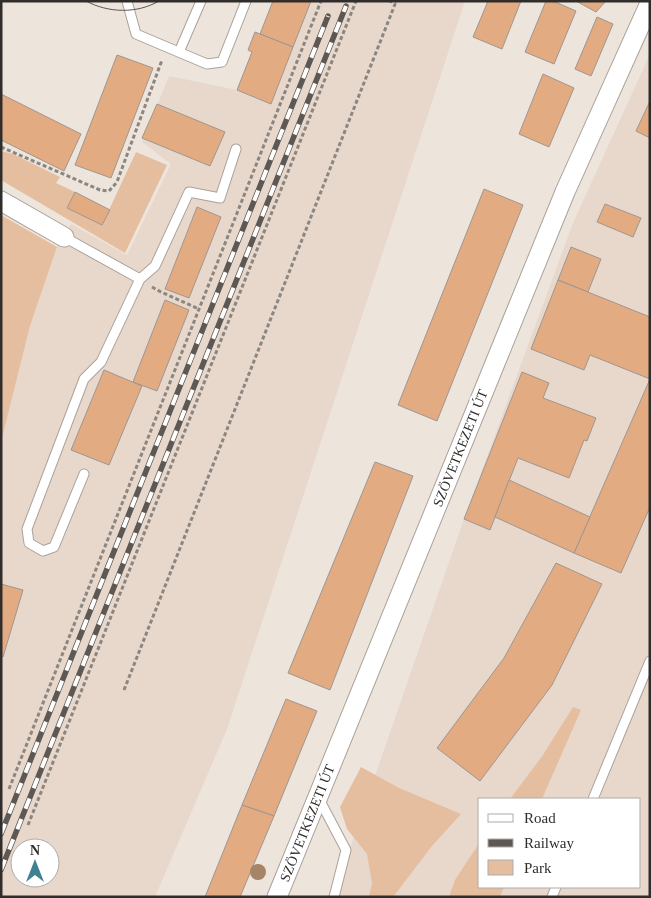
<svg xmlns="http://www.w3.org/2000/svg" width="651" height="898" font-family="Georgia,serif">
<rect width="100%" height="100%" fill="#ede4dc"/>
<g fill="#e8d8cc" fill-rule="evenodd">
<path d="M273 1H465L227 729 155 897H1V442L30 326 57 247 71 224 127 255 171 164 142 142 169 76 237 90 252 52 248 50 255 32 260 34ZM20 848H50V878H20Z"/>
<path d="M650 54V897H333L464 519 573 223ZM480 799H640V887H480Z"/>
</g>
<g fill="#e5bea0">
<polygon points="1,151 13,154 60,177 56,183 75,192 67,208 102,225 136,152 167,165 125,253 1,180"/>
<polygon points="1,215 57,247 30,326 1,442"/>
<polygon points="573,707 581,710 542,799 510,799 543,755"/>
<polygon points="361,767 399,788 461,814 432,846 393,897 369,897 372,883 367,854 347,829 340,807"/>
<polygon points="480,842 480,887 504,887 500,897 449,897 455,880"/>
</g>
<g fill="#e2ab81" stroke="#9f9690">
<polygon points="273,1 311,1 293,47 260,34"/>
<polygon points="488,1 521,1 502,49 473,37"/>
<polygon points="546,1 553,1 576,11 554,64 525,52"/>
<polygon points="576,1 606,1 596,12"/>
<polygon points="597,17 613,24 591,76 575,69"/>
<polygon points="255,32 293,47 271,104 237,90 252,52 248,50"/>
<polygon points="117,55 153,68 111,178 75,165"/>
<polygon points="543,74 574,88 549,147 519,134"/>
<polygon points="1,94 81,134 64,171 1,140"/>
<polygon points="650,101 650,138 636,131"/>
<polygon points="157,104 225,132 210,166 142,138"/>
<polygon points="484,189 523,205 437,421 398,405"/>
<polygon points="75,192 110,210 102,225 67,208"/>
<polygon points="605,204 641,218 633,237 597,222"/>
<polygon points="197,207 221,217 189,298 165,289"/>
<polygon points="571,247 601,259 588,292 558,280"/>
<polygon points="558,280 650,317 650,379 590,355 584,370 531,349"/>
<polygon points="165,300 189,310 157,391 133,382"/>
<polygon points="104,370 142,386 109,465 71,450"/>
<polygon points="522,372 549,383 543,398 596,418 587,441 584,440 569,478 518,458 490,530 464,519"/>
<polygon points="650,379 650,507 621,573 574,553"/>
<polygon points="375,462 413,476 330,690 288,673"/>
<polygon points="509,480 590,517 574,553 495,517"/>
<polygon points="556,563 602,584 552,685 480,781 437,748 504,658"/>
<polygon points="1,584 23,590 3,657 1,656"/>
<polygon points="286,699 317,711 274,816 242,805"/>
<polygon points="242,805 274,816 240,897 205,897"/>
</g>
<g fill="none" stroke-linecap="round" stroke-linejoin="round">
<defs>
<g id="lane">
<polyline points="127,1 136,34 207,64 222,62 246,1"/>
<polyline points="179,52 201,1"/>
<polyline points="64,237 140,279"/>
<polyline points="84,474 54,547 43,551 29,543 27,529 84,379 101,362 140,279 155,266 189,192 220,198 236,149"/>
<polyline points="318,797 346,850 334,897"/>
<polyline points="593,799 650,661"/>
<polyline points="552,897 556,887"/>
</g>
<g id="street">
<polyline points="1,201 64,237"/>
<polyline points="277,897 565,192 650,3"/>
</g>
</defs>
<use href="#lane" stroke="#aaa19a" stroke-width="11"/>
<use href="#street" stroke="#aaa19a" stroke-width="21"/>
<g stroke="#8c8681" stroke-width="3" stroke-dasharray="4 2.5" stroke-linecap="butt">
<polyline points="1,147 100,190 109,191 117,182 162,60"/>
<polyline points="152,287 161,292 199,309"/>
<polyline points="124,690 390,17 395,4 390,1"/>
<polyline points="9,789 321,1"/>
<polyline points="28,825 356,1"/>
</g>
<use href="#lane" stroke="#fff" stroke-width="9"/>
<use href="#street" stroke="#fff" stroke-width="19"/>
<path stroke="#5d5854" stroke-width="1" d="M86 1C108 13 137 14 159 1"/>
<defs>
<g id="rail">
<polyline points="1,834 328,16"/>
<polyline points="1,870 346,6"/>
</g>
</defs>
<use href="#rail" stroke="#5d5854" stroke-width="5.5"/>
<use href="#rail" stroke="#fff" stroke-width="4" stroke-dasharray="11" stroke-linecap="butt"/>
</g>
<circle fill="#a58565" cx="258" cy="872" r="8"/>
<g text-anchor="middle" stroke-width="5" stroke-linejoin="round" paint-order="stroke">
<g font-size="14" fill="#312d2b" stroke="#fff">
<text transform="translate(460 448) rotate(-68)" y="5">SZÖVETKEZETI ÚT</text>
<text transform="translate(307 823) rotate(-68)" y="5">SZÖVETKEZETI ÚT</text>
</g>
</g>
<rect width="651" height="898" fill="none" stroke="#312d2b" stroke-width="5"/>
<rect x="478" y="798" width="162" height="90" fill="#ffffff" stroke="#adabaa"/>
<rect x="488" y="814" width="25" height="8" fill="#ffffff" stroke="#adabaa"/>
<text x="524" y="823" font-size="15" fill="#312d2b">Road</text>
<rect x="488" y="839" width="25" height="8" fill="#5d5854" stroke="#adabaa"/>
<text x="524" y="848" font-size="15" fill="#312d2b">Railway</text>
<rect x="488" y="860" width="25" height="15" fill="#e5bea0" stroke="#adabaa"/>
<text x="524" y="873" font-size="15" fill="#312d2b">Park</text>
<g transform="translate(35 863)"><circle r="24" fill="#ffffff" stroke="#adabaa"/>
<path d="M0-4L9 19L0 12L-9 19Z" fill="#3f8192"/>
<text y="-8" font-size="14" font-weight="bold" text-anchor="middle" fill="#312d2b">N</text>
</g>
</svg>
